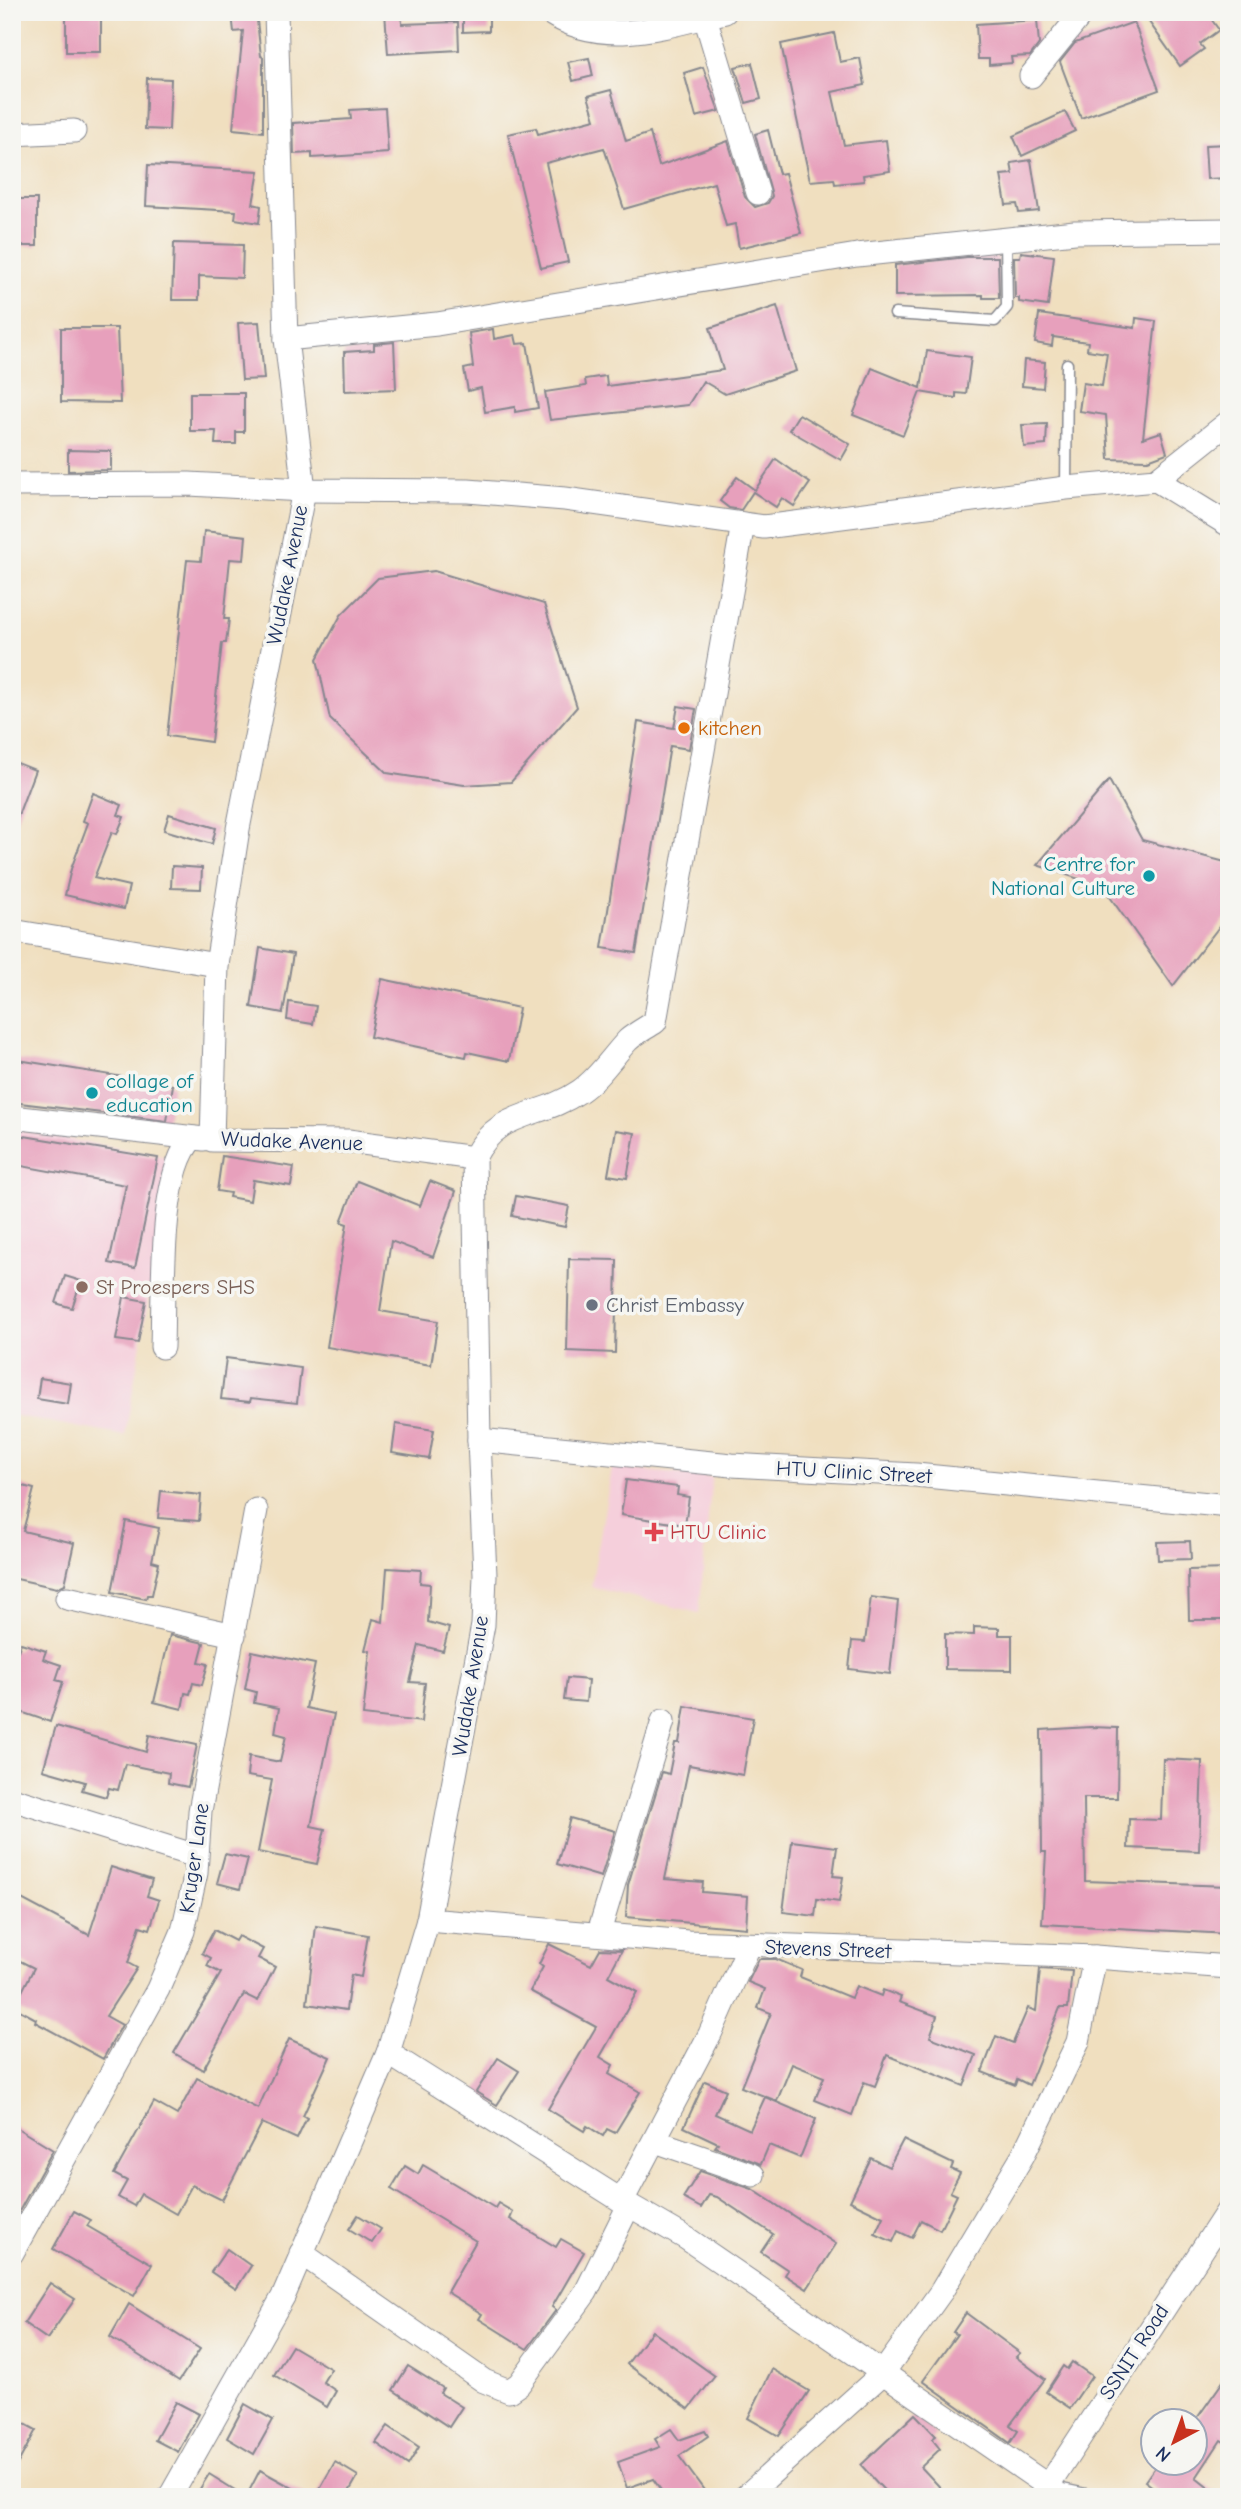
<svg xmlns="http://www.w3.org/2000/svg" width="1241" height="2509" font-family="'Comic Neue',sans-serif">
<rect width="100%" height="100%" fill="#f6f6f2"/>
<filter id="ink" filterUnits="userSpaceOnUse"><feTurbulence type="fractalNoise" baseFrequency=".0143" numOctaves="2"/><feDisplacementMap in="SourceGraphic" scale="14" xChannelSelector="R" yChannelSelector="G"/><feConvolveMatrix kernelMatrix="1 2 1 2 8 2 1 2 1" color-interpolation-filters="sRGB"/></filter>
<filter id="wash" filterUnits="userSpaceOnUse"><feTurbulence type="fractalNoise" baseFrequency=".00686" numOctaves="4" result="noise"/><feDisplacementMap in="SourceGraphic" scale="28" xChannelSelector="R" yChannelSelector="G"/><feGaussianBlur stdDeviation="1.57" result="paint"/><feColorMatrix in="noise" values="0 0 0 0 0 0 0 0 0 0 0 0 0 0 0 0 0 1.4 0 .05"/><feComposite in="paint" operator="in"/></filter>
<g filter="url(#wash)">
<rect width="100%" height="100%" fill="#f0dfbf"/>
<g fill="#f5cfdb">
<polygon points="12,1129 173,1158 125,1436 12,1415"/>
<polygon points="612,1468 712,1477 699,1613 591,1587"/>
</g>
<g id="blocks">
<g fill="#e7a0bc">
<rect x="66" y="12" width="35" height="40"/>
<polygon points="256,12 261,56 263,57 263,132 233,129 243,31 234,32 232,14"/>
<polygon points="385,12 401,12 402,24 458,22 459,50 388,54"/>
<polygon points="463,12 489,12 489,31 463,32"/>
<polygon points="1142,12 1206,12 1219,30 1200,44 1204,49 1180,66"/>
<polygon points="1037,20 1039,44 1030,56 1011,57 1012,63 989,65 989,59 978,59 976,24"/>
<polygon points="1134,22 1159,90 1081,118 1060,62 1075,43"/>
<polygon points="834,33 840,62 860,58 865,85 832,92 844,145 886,140 890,171 863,175 864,181 835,184 834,179 810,181 781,44"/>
<polygon points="589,58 593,76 573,81 568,62"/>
<polygon points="752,63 761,99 746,103 735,67"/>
<polygon points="703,67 719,111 696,117 684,73"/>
<polygon points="147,78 171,79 169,130 145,129"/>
<polygon points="611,90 626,141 650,133 659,166 728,141 745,197 755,207 768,203 772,196 755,134 768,130 779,174 785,173 801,233 739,248 735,224 726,226 714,183 624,209 604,148 546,163 568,262 541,268 508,134 536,128 538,134 595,119 588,96"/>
<polygon points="385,108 388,153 312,158 312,153 294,154 293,123 351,119 350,110"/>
<polygon points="1065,112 1075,131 1022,156 1013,136"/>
<polygon points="1229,144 1229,178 1207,179 1205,145"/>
<polygon points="1031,160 1039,211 1019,213 1017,204 1006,205 1001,175 1013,174 1011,163"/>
<polygon points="148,165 259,171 253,204 261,206 259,223 235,219 236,211 146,206"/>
<polygon points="18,199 37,199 37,246 12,246 12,208 18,208"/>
<polygon points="174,243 243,245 242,278 199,276 199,300 172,300"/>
<polygon points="1021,252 1054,256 1048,306 1019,302 1019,298 1015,298 1014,257 1020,257"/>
<polygon points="967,257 998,257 999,298 983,298 983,295 895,296 895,265"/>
<polygon points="777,306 796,371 725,394 703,381 688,405 550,420 545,392 586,386 585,379 606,376 607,386 723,370 710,328"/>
<polygon points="1039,314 1135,328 1136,318 1156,321 1143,438 1161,432 1167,453 1148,460 1109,459 1106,415 1079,411 1083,383 1102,386 1107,353 1087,350 1088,342 1053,337 1052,346 1035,343"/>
<polygon points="259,322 264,379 242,380 238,323"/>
<polygon points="61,328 117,328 120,403 61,402"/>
<polygon points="493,329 494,339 515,335 517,344 527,343 538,408 515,412 515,407 485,412 481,388 468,391 464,369 473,367 469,333"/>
<polygon points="394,342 396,389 345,391 344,352 374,350 374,344"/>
<polygon points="927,351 971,357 966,394 956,393 956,398 920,392 903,435 853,415 872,368 921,388"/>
<polygon points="1024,360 1045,362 1043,388 1022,386"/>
<polygon points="190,393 244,393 244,432 236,432 236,444 215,444 216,431 190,431"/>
<polygon points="799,414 850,444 841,460 789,430"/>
<polygon points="1047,424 1046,445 1024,447 1022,425"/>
<polygon points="68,450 111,451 111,470 68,471"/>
<polygon points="776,459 810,483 794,506 782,498 776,507 753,492 741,510 729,508 720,501 737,477 755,490"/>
<polygon points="204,531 246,536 244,560 230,559 224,619 229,619 226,643 222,643 211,742 167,736 187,560 201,561"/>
<polygon points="434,571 544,604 577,707 511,782 464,785 387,773 330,719 317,659 341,615 378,578"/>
<polygon points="678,706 696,709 689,749 670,746 636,953 602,948 638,722 674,728"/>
<polygon points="12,761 35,770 14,826 12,826"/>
<polygon points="1109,780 1142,840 1229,863 1229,914 1173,986 1103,887 1037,865"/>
<polygon points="93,793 122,805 118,815 124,817 117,834 112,832 94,878 129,886 124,909 65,895 71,869 88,823 83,821"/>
<polygon points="169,814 216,828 212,844 164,830"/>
<polygon points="172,866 202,868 201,889 171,888"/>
<polygon points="260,948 293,954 283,1013 251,1007"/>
<polygon points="382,979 519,1008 509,1061 467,1052 466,1057 370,1037"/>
<polygon points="289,1002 316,1006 313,1024 287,1020"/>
<polygon points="12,1059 173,1085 167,1121 12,1102"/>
<polygon points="616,1130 635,1133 627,1178 608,1175"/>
<polygon points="12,1134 158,1158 135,1268 109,1263 126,1185 16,1165 16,1160 12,1159"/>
<polygon points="222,1156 294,1167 291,1186 253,1180 250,1201 229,1197 230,1193 217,1191"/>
<polygon points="357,1181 420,1206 430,1181 456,1191 433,1257 391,1241 380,1311 438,1321 431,1365 327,1347 347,1224 341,1222"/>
<polygon points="516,1196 569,1206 565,1227 512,1216"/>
<polygon points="569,1259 617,1260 615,1353 567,1351"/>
<polygon points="65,1276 81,1281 72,1308 56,1303"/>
<polygon points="124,1297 146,1301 138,1343 116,1340"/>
<polygon points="226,1358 301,1368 297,1403 251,1398 250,1402 221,1399"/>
<polygon points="40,1378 71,1383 68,1404 37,1399"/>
<polygon points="396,1424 434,1430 429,1459 392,1453"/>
<polygon points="626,1480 678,1487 677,1495 689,1497 685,1525 621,1515"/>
<polygon points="12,1483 34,1489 23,1531 74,1543 65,1584 57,1588 12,1578"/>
<polygon points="161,1491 201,1495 199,1521 158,1518"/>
<polygon points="126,1521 159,1528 152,1561 159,1563 152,1595 147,1595 146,1599 112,1592"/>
<polygon points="1190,1541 1191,1559 1158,1560 1157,1542"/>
<polygon points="387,1568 421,1570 420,1583 430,1584 428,1622 449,1628 443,1651 419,1645 410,1682 425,1683 421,1722 363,1715 370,1651 365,1650 373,1619 383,1622"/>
<polygon points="1229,1569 1229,1620 1189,1620 1188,1570"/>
<polygon points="871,1597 898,1601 890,1674 849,1669 852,1641 865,1642"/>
<polygon points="974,1627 999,1628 999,1635 1012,1635 1012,1670 945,1669 945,1634 974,1635"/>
<polygon points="170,1635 204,1643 199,1662 208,1664 202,1685 193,1683 190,1694 185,1693 182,1709 154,1702"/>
<polygon points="21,1643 46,1651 43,1659 61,1665 56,1680 63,1682 50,1722 12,1709 12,1649 18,1651"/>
<polygon points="252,1651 315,1664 306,1708 334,1714 311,1826 325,1829 317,1864 258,1852 272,1780 247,1776 249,1756 280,1762 286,1736 275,1733 279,1708 254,1703 256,1692 245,1689"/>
<polygon points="567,1678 588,1680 586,1702 564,1700"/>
<polygon points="685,1706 753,1718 743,1775 689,1765 665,1879 703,1882 702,1892 748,1896 746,1928 626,1917 628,1885 662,1772 669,1774 675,1743 679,1743"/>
<polygon points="56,1726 146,1752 149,1735 197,1745 188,1787 168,1783 169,1773 125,1764 118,1790 109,1788 106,1797 82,1790 85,1782 43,1770"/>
<polygon points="1090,1727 1118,1728 1117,1798 1084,1798 1085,1881 1229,1886 1229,1934 1042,1924 1046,1852 1042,1852 1041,1730"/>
<polygon points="1163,1759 1202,1761 1199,1851 1128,1848 1129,1819 1161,1820"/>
<polygon points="570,1818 615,1831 601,1877 557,1864"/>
<polygon points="792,1841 837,1847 833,1876 843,1877 839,1902 817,1899 815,1916 783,1912"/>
<polygon points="225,1854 248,1859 240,1889 217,1883"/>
<polygon points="111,1867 152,1880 147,1896 159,1900 150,1929 140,1926 128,1963 137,1968 106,2016 122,2025 103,2059 35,2022 36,2019 14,2007 34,1968 12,1957 12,1908 18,1897 89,1935"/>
<polygon points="316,1926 368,1935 361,1977 351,1975 346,2010 307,2004"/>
<polygon points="214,1930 235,1941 238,1936 263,1949 258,1958 275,1967 258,2001 244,1994 203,2070 174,2053 221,1973 207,1966 211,1958 202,1953"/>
<polygon points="549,1944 591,1965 600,1949 622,1950 608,1976 637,1992 600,2057 613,2065 609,2074 640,2092 615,2133 607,2129 603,2136 587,2126 584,2131 548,2109 596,2027 530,1991 543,1967 539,1964"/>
<polygon points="759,1959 776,1959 802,1970 800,1977 851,1998 856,1986 881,1996 883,1990 901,1997 899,2002 937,2016 930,2037 976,2055 964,2086 887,2055 875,2086 864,2082 852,2115 815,2100 824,2077 792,2064 777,2101 741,2087 771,2013 758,2008 765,1989 748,1982"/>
<polygon points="1040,1969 1072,1971 1068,2008 1060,2008 1029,2085 1017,2079 1015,2085 982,2072 996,2036 1013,2043 1028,2008 1036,2011"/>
<polygon points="289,2039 330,2057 303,2116 307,2118 297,2139 262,2123 222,2200 192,2185 176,2214 141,2194 134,2206 118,2197 127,2181 114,2174 154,2102 177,2115 197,2078 258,2109"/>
<polygon points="498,2058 519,2071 497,2105 476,2092"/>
<polygon points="705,2081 726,2090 715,2114 750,2130 765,2097 816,2119 800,2158 769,2145 761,2164 715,2147 718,2143 684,2127"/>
<polygon points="12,2125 53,2150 12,2224"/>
<polygon points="903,2140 953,2164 951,2169 960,2173 950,2192 957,2195 940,2230 921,2220 912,2238 898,2231 893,2242 875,2234 883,2217 850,2201 871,2158 889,2167"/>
<polygon points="423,2165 495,2208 498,2203 513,2212 510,2219 556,2247 561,2239 584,2252 552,2307 556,2310 527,2349 479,2319 482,2314 447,2292 476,2241 391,2189 405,2166 418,2174"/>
<polygon points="700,2171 752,2189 836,2244 807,2289 785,2275 788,2270 761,2252 773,2234 717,2197 709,2195 701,2208 683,2198"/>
<polygon points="74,2211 91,2220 87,2226 152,2264 134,2296 53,2249"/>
<polygon points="358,2215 381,2229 372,2243 349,2229"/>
<polygon points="227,2249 251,2266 236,2289 211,2272"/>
<polygon points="50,2283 75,2299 47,2339 24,2323"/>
<polygon points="129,2304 200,2349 179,2381 110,2337"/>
<polygon points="966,2313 1020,2353 1016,2357 1045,2379 1010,2425 1018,2431 1010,2443 923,2381 957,2334 953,2332"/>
<polygon points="652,2331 715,2376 689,2409 627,2364"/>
<polygon points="292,2346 331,2369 323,2382 336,2391 327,2407 274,2375"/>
<polygon points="1072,2362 1092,2376 1070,2408 1046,2392 1063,2366 1067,2369"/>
<polygon points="408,2366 443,2388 440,2393 462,2407 449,2427 393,2390"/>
<polygon points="772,2369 809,2391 779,2436 748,2418"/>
<polygon points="1229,2373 1229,2445 1221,2440 1196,2478 1220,2497 1166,2497 1145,2481 1158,2463 1195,2463 1195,2421"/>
<polygon points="176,2402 199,2414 178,2452 155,2440"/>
<polygon points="245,2404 273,2420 254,2454 227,2438"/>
<polygon points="915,2414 936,2436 932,2439 940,2449 921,2467 949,2497 890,2497 861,2465"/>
<polygon points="12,2417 36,2430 12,2474"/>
<polygon points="388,2426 419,2447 408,2465 376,2443"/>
<polygon points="671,2429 679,2440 705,2431 708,2436 679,2456 709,2497 666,2497 653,2479 627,2488 618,2462 660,2447 655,2439"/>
<polygon points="335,2462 358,2476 346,2497 315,2497"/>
<polygon points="260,2470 309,2497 246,2497"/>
<polygon points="209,2474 246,2497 195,2497"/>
</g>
</g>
</g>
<g filter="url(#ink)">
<use href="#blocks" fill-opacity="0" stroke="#86878e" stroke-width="2"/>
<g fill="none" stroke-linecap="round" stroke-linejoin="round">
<defs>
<g id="lane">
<polyline points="895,314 995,321 1007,307 1006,239"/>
<polyline points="1066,488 1067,364"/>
<polyline points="1048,2486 1100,2497"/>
</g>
<g id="street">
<path d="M548 12C604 49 665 26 725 12"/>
<polyline points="705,17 758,193"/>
<polyline points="1031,76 1083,12"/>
<polyline points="12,134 74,131"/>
<polyline points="286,339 437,324 857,255 1075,232 1229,230"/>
<polyline points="1156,480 1229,525"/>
<polyline points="12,485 189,484 304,490 468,491 565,499 764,527 1066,488 1156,480 1229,422"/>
<polyline points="12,931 217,965"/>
<polyline points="12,1117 204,1139"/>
<path d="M474 1158C499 1108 538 1120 580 1091 599 1078 612 1057 628 1040 636 1033 646 1028 655 1022L743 524"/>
<path d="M162 1347C164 1298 158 1171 193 1138"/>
<polyline points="479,1440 732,1465 916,1475 1229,1506"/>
<polyline points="67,1598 234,1635"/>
<polyline points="12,1799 196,1856"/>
<polyline points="428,1920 688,1942 1095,1957 1229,1967"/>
<polyline points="599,1932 663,1721"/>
<polyline points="388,2053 622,2201 686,2238 1048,2486"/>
<polyline points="655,2141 753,2175"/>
<polyline points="622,2201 710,2034 749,1946"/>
<polyline points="12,2253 158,1989 183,1931 196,1873 200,1811 256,1510"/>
<polyline points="301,2253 484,2381 509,2391 519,2384 586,2292 629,2205"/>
<polyline points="170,2497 284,2295 388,2053 428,1920 483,1625 485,1575 479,1440 474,1158 348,1141 212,1140 217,965 238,829 304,490 286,339 276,12"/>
<polyline points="745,2497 882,2374 941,2292 1023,2155 1078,2042 1095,1957"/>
<polyline points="1041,2497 1229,2209"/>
</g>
</defs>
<use href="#lane" stroke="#86878e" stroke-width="13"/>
<use href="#street" stroke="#86878e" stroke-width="25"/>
<use href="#lane" stroke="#fff" stroke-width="10"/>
<use href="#street" stroke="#fff" stroke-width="23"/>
</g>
</g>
<circle fill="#e8710a" stroke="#f6f6f2" stroke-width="2.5" cx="684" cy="728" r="7"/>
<g fill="#0f9aa8" stroke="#f6f6f2" stroke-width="2.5">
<circle cx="1149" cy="876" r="7"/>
<circle cx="92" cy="1093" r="7"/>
</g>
<circle fill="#8d6e63" stroke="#f6f6f2" stroke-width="2.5" cx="82" cy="1287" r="7"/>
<circle fill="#6b7280" stroke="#f6f6f2" stroke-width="2.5" cx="592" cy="1305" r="7"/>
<path fill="#e0444e" stroke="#f6f6f2" stroke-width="2.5" d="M650.5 1521.5h7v7h7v7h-7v7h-7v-7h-7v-7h7z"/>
<g text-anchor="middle" stroke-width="7" stroke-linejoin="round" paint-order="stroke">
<g font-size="21" fill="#1b2f5e" stroke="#f6f6f2">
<text transform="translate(287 575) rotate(-79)" y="7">Wudake Avenue</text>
<text transform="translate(292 1141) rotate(2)" y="7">Wudake Avenue</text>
<text transform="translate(854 1472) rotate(3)" y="7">HTU Clinic Street</text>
<text transform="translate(470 1686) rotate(-81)" y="7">Wudake Avenue</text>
<text transform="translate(194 1858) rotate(-82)" y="7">Kruger Lane</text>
<text transform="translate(828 1949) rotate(2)" y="7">Stevens Street</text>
<text transform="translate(1134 2352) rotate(-57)" y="7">SSNIT Road</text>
</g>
<g font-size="21" fill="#c56008" stroke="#f6f6f2" text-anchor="start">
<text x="698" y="735">kitchen</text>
</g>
<g font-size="21" fill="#0d838f" stroke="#f6f6f2" text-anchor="end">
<text x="1135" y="871">Centre for<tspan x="1135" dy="24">National Culture</tspan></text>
<text x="106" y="1088" text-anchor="start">collage of<tspan x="106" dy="24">education</tspan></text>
</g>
<g font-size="21" fill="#785e54" stroke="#f6f6f2" text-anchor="start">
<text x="96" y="1294">St Proespers SHS</text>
</g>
<g font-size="21" fill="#5b616d" stroke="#f6f6f2" text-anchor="start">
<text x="606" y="1312">Christ Embassy</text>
</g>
<g font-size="21" fill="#be3a42" stroke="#f6f6f2" text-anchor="start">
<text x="670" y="1539">HTU Clinic</text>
</g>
</g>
<rect width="1241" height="2509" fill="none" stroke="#f6f6f2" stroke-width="42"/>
<g transform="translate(1174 2442) rotate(221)"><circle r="33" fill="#f6f6f2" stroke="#9ea6b7" stroke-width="2"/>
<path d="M0-5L12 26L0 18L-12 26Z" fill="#c8321e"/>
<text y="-10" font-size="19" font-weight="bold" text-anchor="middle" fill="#1b2f5e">N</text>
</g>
</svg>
